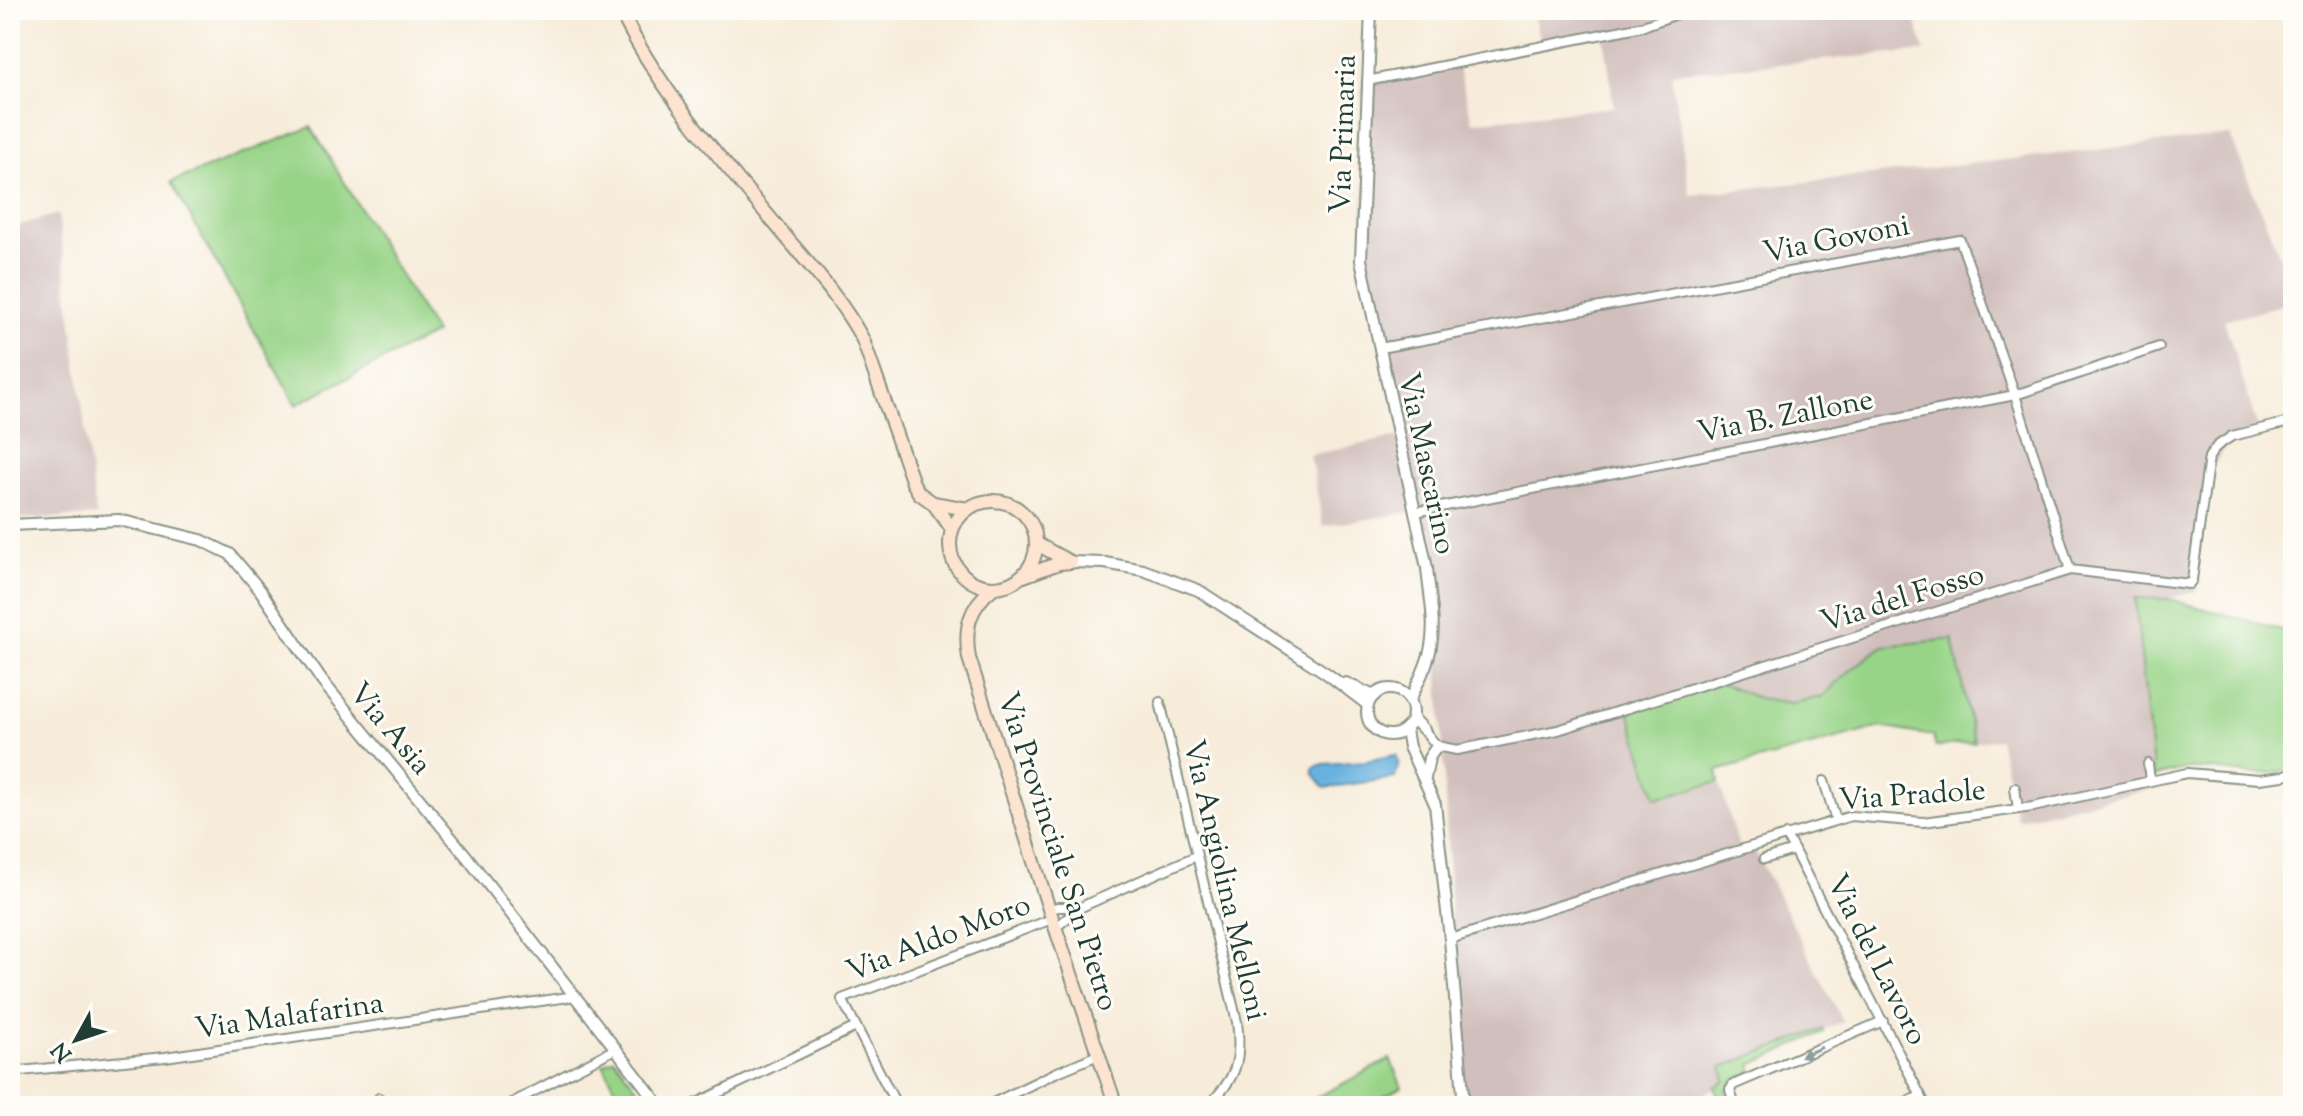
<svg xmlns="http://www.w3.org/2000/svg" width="2303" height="1116" font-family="'Sorts Mill Goudy',serif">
<rect width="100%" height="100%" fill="#fdfcf7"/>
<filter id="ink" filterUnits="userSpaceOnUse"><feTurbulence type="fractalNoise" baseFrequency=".0125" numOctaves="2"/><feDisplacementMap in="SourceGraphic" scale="16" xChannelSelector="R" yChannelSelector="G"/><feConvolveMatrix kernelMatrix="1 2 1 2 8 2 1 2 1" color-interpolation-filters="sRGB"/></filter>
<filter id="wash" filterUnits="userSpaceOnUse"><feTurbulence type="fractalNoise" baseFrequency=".006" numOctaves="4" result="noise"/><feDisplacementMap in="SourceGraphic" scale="32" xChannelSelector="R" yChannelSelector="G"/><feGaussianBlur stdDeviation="1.8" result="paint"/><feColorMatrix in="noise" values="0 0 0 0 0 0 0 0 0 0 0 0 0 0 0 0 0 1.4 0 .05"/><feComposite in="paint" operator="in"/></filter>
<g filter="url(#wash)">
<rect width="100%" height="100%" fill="#f7ecda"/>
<g fill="#d1bfbd">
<polygon points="1532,10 1912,10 1925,51 1671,73 1690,195 2230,135 2293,289 2293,302 2224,320 2257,426 2229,441 2208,476 2196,591 2168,599 2136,598 2155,788 2017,819 1999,739 1974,742 1953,639 1852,669 1822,697 1791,703 1758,698 1719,683 1656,798 1719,782 1739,847 1753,847 1843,1022 1722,1067 1725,1082 1684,1106 1466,1106 1451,918 1436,616 1413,512 1323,526 1310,455 1401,436 1361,254 1365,176 1362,79 1456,60 1473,122 1614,107 1604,35 1541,46"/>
<polygon points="58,214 96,516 10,519 10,231 23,224"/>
</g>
<g fill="#98d488" stroke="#5c885e" stroke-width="2">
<polygon points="311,127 435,333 296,405 171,182"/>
<path d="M2135 598 2168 599 2242 619 2285 631 2293 640V766C2258 784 2222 766 2185 769 2175 770 2164 774 2154 777Z"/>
<polygon points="1953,639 1974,742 1935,747 1933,736 1881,727 1717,771 1719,782 1656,798 1629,712 1719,683 1758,698 1791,703 1822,697 1852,669 1883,646"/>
<polygon points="1823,1029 1824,1032 1751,1065 1753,1071 1733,1081 1727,1092 1731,1106 1721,1106 1715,1087 1725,1081 1722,1067"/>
<polygon points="614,1058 651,1106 616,1106 615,1104 622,1100 603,1064"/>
<polygon points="1390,1059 1402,1087 1367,1106 1312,1106 1310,1101"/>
</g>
<polygon fill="#67b0df" stroke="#43768a" stroke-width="2" points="1396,755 1399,762 1395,778 1325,788 1313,773 1313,768 1323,764 1366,761"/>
</g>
<g filter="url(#ink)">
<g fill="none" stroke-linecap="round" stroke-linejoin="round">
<defs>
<g id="minor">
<polyline points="1367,81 1643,26 1688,10"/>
<polyline points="1380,348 1960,240 2015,395 2070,570"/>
<polyline points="1415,512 2015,395 2159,347"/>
<path d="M1160 702 1237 1022C1242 1060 1236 1080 1207 1106"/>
<polyline points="1424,730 1437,746 1457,750 1558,730 2070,570 2189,584 2192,580 2209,457 2217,446 2232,436 2293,421"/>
<polyline points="2148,764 2150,781"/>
<polyline points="1824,781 1836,820"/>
<polyline points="2015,788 2018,809"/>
<polyline points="1786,835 1926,1106"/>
<polyline points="1764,859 1794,850"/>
<polyline points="1081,907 1196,856"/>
<polyline points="1049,909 1058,907 1081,907 1055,928"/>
<polyline points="1450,939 1851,816 1923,822 2033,807 2187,773 2259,779 2283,776 2293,771"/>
<polyline points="10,1072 165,1057 575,996"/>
<polyline points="379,1106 379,1098"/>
<polyline points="506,1106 615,1049"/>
<polyline points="691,1106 856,1027"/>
<polyline points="897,1106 842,999 1052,919"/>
<polyline points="987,1106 1055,1073 1098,1055"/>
<polyline points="1735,1106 1730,1090 1733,1085 1883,1021"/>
<polyline points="1896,1106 1921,1096"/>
</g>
<g id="tertiary">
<path d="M1371 10 1361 260 1427 568C1429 593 1436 621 1431 646 1428 665 1418 682 1410 700"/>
<polyline points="10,525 119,520 201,540 230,554 260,590 322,681 467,857 660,1106"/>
<polyline points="1071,562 1105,563 1143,570 1198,590 1326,673 1368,705"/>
<polyline points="1346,683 1374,696"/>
<circle cx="1390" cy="712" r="23"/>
<polyline points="1413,718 1424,730"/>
<polyline points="1406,730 1409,747 1435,804 1450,939 1464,1106"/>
<polyline points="1425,778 1429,758 1437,746"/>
</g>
<g id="secondary">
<path d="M620 10C661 95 726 164 786 237 814 270 843 302 863 340L913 483 919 493 933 503 952 529"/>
<circle cx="993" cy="544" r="43"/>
<polyline points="933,503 968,509"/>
<polyline points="1037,544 1068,561"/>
<polyline points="1024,576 1059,563 1071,562"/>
<path d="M994 587C969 607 964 628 969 658L1049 909 1116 1106"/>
</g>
</defs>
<use href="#minor" stroke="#8b9487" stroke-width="12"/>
<use href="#tertiary" stroke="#8b9487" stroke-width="14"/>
<use href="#secondary" stroke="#8b9487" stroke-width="16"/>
<use href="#minor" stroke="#fff" stroke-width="8"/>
<use href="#tertiary" stroke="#fff" stroke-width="10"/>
<use href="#secondary" stroke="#fde4d0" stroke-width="12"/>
</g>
<defs><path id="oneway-solid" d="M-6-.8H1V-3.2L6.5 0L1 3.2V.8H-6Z" transform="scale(2)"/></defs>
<use fill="#8f9e9a" href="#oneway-solid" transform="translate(1811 1052) rotate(157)"/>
</g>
<g text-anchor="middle" stroke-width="6" stroke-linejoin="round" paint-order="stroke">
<g font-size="30" fill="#1f3d34" stroke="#fdfcf7">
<text transform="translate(1342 134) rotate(-88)" y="10">Via Primaria</text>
<text transform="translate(1836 238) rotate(-11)" y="10">Via Govoni</text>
<text transform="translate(1785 415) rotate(-11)" y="10">Via B. Zallone</text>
<text transform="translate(1428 463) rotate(78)" y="10">Via Mascarino</text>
<text transform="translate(1902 597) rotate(-17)" y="10">Via del Fosso</text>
<text transform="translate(391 728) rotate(50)" y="10">Via Asia</text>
<text transform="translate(1912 794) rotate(-4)" y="10">Via Pradole</text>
<text transform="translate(1059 851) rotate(72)" y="10">Via Provinciale San Pietro</text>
<text transform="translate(1226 880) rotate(77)" y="10">Via Angiolina Melloni</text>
<text transform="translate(938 937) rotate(-21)" y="10">Via Aldo Moro</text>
<text transform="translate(1878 959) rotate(63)" y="10">Via del Lavoro</text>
<text transform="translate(289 1015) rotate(-8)" y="10">Via Malafarina</text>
</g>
</g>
<rect width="2303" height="1116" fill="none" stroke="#fdfcf7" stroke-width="40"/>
<g transform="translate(76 1040) rotate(230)" stroke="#fdfcf7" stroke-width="6" paint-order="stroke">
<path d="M0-6L14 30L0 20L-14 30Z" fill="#1f3d34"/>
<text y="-12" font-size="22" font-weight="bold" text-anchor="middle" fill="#1f3d34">N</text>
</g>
</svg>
